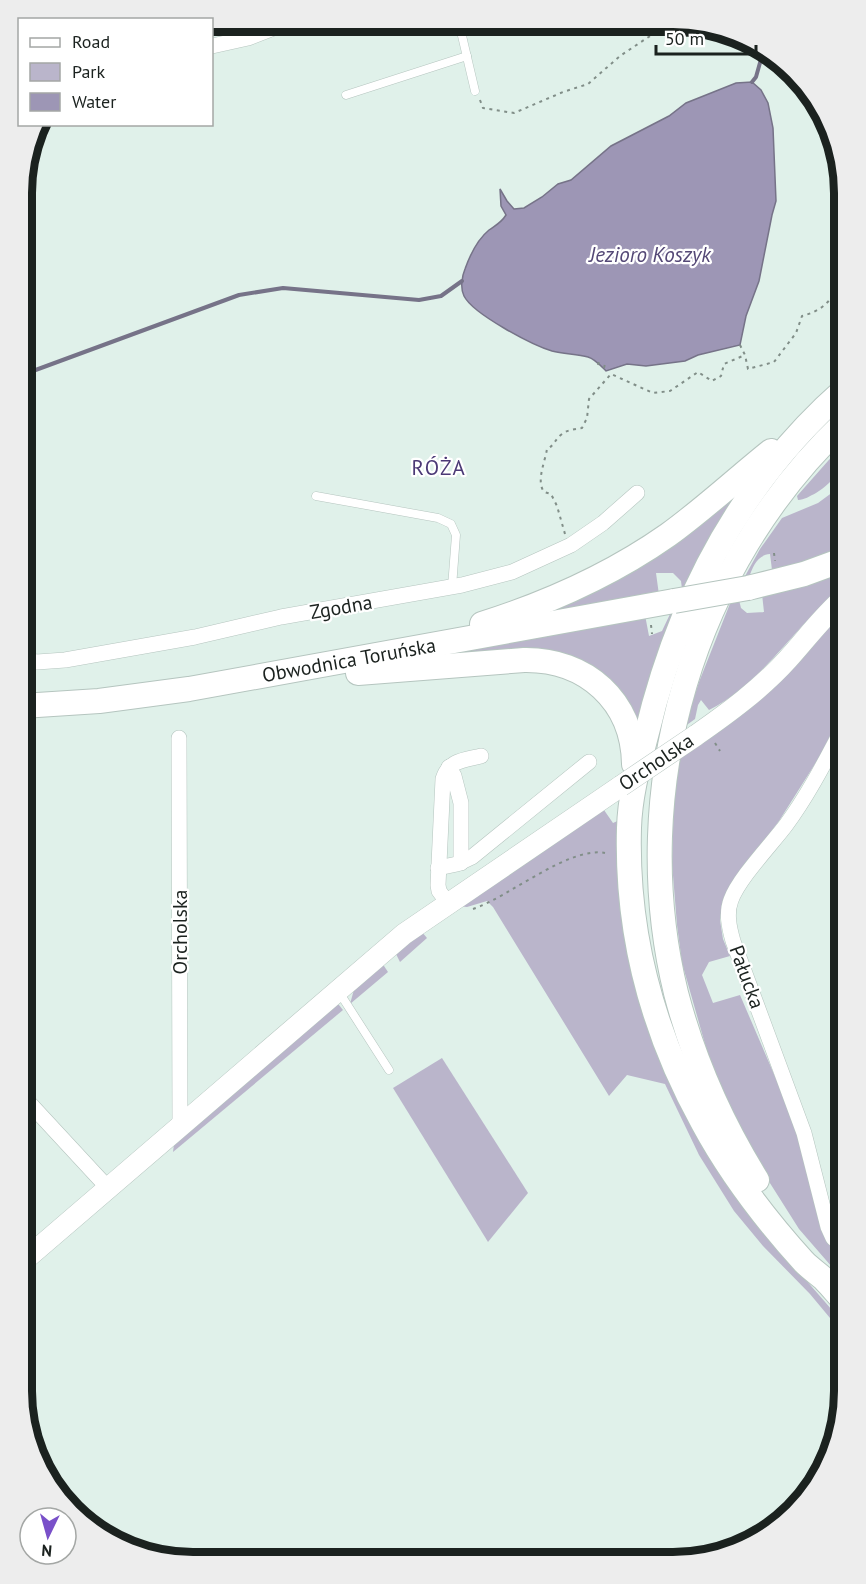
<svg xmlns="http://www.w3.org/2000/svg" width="866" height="1584" font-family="'PT Sans',sans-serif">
<rect width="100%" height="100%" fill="#e0f1ea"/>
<g fill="#bab5cb">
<path d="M843 444H845C845 467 835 481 816 493 810 496 804 500 798 500L797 496Z"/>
<path d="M845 481V549L816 560 772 570 770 554C757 555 753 567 749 577L744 578 760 549 782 518 818 503 837 489Z"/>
<polygon points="738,492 685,589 682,589 681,581 673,573 656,573 659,595 515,622"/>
<path d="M845 569V584C798 622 763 683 709 710L701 700 698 705 695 719 684 727 699 682 731 601 739 600 741 608 747 613 764 612 762 594Z"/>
<polygon points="845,606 845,706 820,756 779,821 732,883 723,900 720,920 723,939 730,956 709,962 702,975 713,1003 740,995 798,1130 845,1253 845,1282 799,1229 761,1169 722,1091 707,1051 682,963 677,925 672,863 675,760"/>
<polygon points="675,611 639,733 599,676 390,661 645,615 649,636 662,631 671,612"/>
<polygon points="604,810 613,823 622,819 684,1107 711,1161 779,1249 845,1325 845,1336 810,1294 763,1246 734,1211 699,1155 665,1084 627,1075 609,1096 493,907 487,901 467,907 458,906"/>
<polygon points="421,931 427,938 400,962 394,950"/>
<polygon points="382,963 388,972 350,1004 355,986"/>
<polygon points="333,1005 339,1005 343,1010 173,1152 174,1144"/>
<polygon points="442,1058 528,1193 488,1242 393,1088"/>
</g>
<path fill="#9d96b5" stroke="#767388" stroke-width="1.5" d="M752 82 761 90 768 103 773 128 776 201 772 215 759 281 746 316 740 345 698 355 685 361 646 366 627 364 606 371C601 366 595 359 588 357 577 354 564 354 552 351 532 345 473 314 464 296 460 288 462 276 465 269 470 255 478 239 489 230 496 225 501 223 506 215L501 206 500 189 507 201 514 209 524 208 542 197 558 184 571 180 611 146 669 116 686 103 736 83Z"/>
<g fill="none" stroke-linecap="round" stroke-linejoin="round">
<g stroke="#767388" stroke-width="4">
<polyline points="752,82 756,77 763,52"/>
<polyline points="22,375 239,295 283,288 419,300 441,296 462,281"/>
</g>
<defs>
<g id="lane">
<polyline points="459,23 475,91"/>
<polyline points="346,95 467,56"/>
<polyline points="316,496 438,518 451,524 456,535 452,587"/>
<polyline points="339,992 389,1070"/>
</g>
<g id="street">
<polyline points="212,46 248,38 289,22"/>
<polyline points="22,660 37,662 65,660 195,637 281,617 462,585 512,572 571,545 603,523 637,493"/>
<polyline points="179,738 180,1126"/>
<polyline points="449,767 454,776 461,803 461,863"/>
<polyline points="438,868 457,864 472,857 589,762"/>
<path d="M448 903 439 891 438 885 443 779C449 760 464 760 481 756"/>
<polyline points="21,1094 108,1188"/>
<path d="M845 1247 833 1238 828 1227 804 1133 733 941C729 927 726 913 731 900 739 878 771 845 786 825 809 794 827 758 845 724"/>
</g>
<g id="secondary">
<path d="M695 736C728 713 761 689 788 659 807 638 823 616 845 597"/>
<polyline points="21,1263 404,934 621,786"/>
</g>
<g id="primary">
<polyline points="748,588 804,574 845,559"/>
<path d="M482 624C548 603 611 575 668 535 704 509 736 479 771 451"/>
<path d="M358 673 524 660C586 659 633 701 634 764"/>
<polyline points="22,706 99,701 189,689 674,601"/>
<path d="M757 1180C721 1122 693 1058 676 993 626 789 693 565 845 422"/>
<path d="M845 1302C838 1295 831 1286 824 1279 817 1273 810 1268 804 1262 766 1220 730 1173 703 1123 652 1031 626 934 629 828 630 796 638 767 646 736 678 601 739 482 845 389"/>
</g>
</defs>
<use href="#lane" stroke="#b5c5bf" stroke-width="9"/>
<use href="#street" stroke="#b5c5bf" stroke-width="16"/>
<use href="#secondary" stroke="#b5c5bf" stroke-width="22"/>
<use href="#primary" stroke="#b5c5bf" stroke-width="26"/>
<g stroke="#818e88" stroke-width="2" stroke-dasharray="3 4.5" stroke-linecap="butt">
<polyline points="480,100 483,108 514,113 563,92 588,84 620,56 668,24"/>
<path d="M740 345 745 355 748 369 774 362 796 333 802 316C813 313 824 308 831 298 836 290 836 283 845 278"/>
<polyline points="598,365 599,362"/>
<polyline points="604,368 605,364"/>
<path d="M565 534 557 506 551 494 544 492C536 481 545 462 547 449 554 446 555 439 562 434 567 430 575 429 582 428L587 418 589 399 611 374 653 393 670 391 698 372 712 381 721 376 724 364 745 355"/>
<polyline points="774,553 775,561"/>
<polyline points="651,625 652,634"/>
<polyline points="715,743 720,751"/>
<path d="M473 909C509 897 569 846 605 853"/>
</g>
<use href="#lane" stroke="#fff" stroke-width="8"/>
<use href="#street" stroke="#fff" stroke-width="15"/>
<use href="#secondary" stroke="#fff" stroke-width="21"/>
<use href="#primary" stroke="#fff" stroke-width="24"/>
<defs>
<polyline id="secondary-bridge" points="621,786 695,736"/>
<polyline id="primary-bridge" points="674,601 748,588"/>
</defs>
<use href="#secondary-bridge" stroke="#b5c5bf" stroke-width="22" stroke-linecap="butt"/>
<use href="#primary-bridge" stroke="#b5c5bf" stroke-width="26" stroke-linecap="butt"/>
<use href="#secondary-bridge" stroke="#fff" stroke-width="21"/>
<use href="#primary-bridge" stroke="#fff" stroke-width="24"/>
</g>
<g text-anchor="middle" stroke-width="4.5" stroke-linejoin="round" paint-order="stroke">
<g font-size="20" fill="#1b221f" stroke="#fff">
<text transform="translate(341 607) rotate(-10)" y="7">Zgodna</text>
<text transform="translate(349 660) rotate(-10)" y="7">Obwodnica Toruńska</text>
<text transform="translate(656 762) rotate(-34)" y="7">Orcholska</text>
<text transform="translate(180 932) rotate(-90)" y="7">Orcholska</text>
<text transform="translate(747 977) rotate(70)" y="7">Pałucka</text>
</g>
<g font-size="21" font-style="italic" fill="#544876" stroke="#fff">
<text x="650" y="262">Jezioro Koszyk</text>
</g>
<g font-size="21" letter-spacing="1.5" fill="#4b3976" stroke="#fff">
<text x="439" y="475">RÓŻA</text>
</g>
</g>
<path d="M0 0H866V1584H0ZM193 32H673A161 161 0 0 1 834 193V1391A161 161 0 0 1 673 1552H193A161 161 0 0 1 32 1391V193A161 161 0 0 1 193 32Z" fill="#ededed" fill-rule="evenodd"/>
<path fill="none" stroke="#1b221f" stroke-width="8" d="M193 32H673A161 161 0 0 1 834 193V1391A161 161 0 0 1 673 1552H193A161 161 0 0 1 32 1391V193A161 161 0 0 1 193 32Z"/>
<rect x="18" y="18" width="195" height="108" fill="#ffffff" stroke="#a4a7a5" stroke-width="1.5"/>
<rect x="30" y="38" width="30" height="9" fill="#ffffff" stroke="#a4a7a5" stroke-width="1.5"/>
<text x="72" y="48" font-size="18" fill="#1b221f">Road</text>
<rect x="30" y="63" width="30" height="18" fill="#bab5cb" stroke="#a4a7a5" stroke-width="1.5"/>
<text x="72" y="78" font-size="18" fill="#1b221f">Park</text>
<rect x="30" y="93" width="30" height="18" fill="#9d96b5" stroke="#a4a7a5" stroke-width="1.5"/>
<text x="72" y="108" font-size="18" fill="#1b221f">Water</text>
<g transform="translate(48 1536) rotate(185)"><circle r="28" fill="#ffffff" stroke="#a4a7a5" stroke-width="1.5"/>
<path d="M0-4.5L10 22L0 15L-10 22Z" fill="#7950c9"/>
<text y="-9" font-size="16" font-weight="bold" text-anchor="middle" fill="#1b221f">N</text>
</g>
<path d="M656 45v9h100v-9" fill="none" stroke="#1b221f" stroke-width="3"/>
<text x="665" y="45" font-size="18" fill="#1b221f" stroke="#ffffff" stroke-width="4.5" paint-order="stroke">50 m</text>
</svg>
